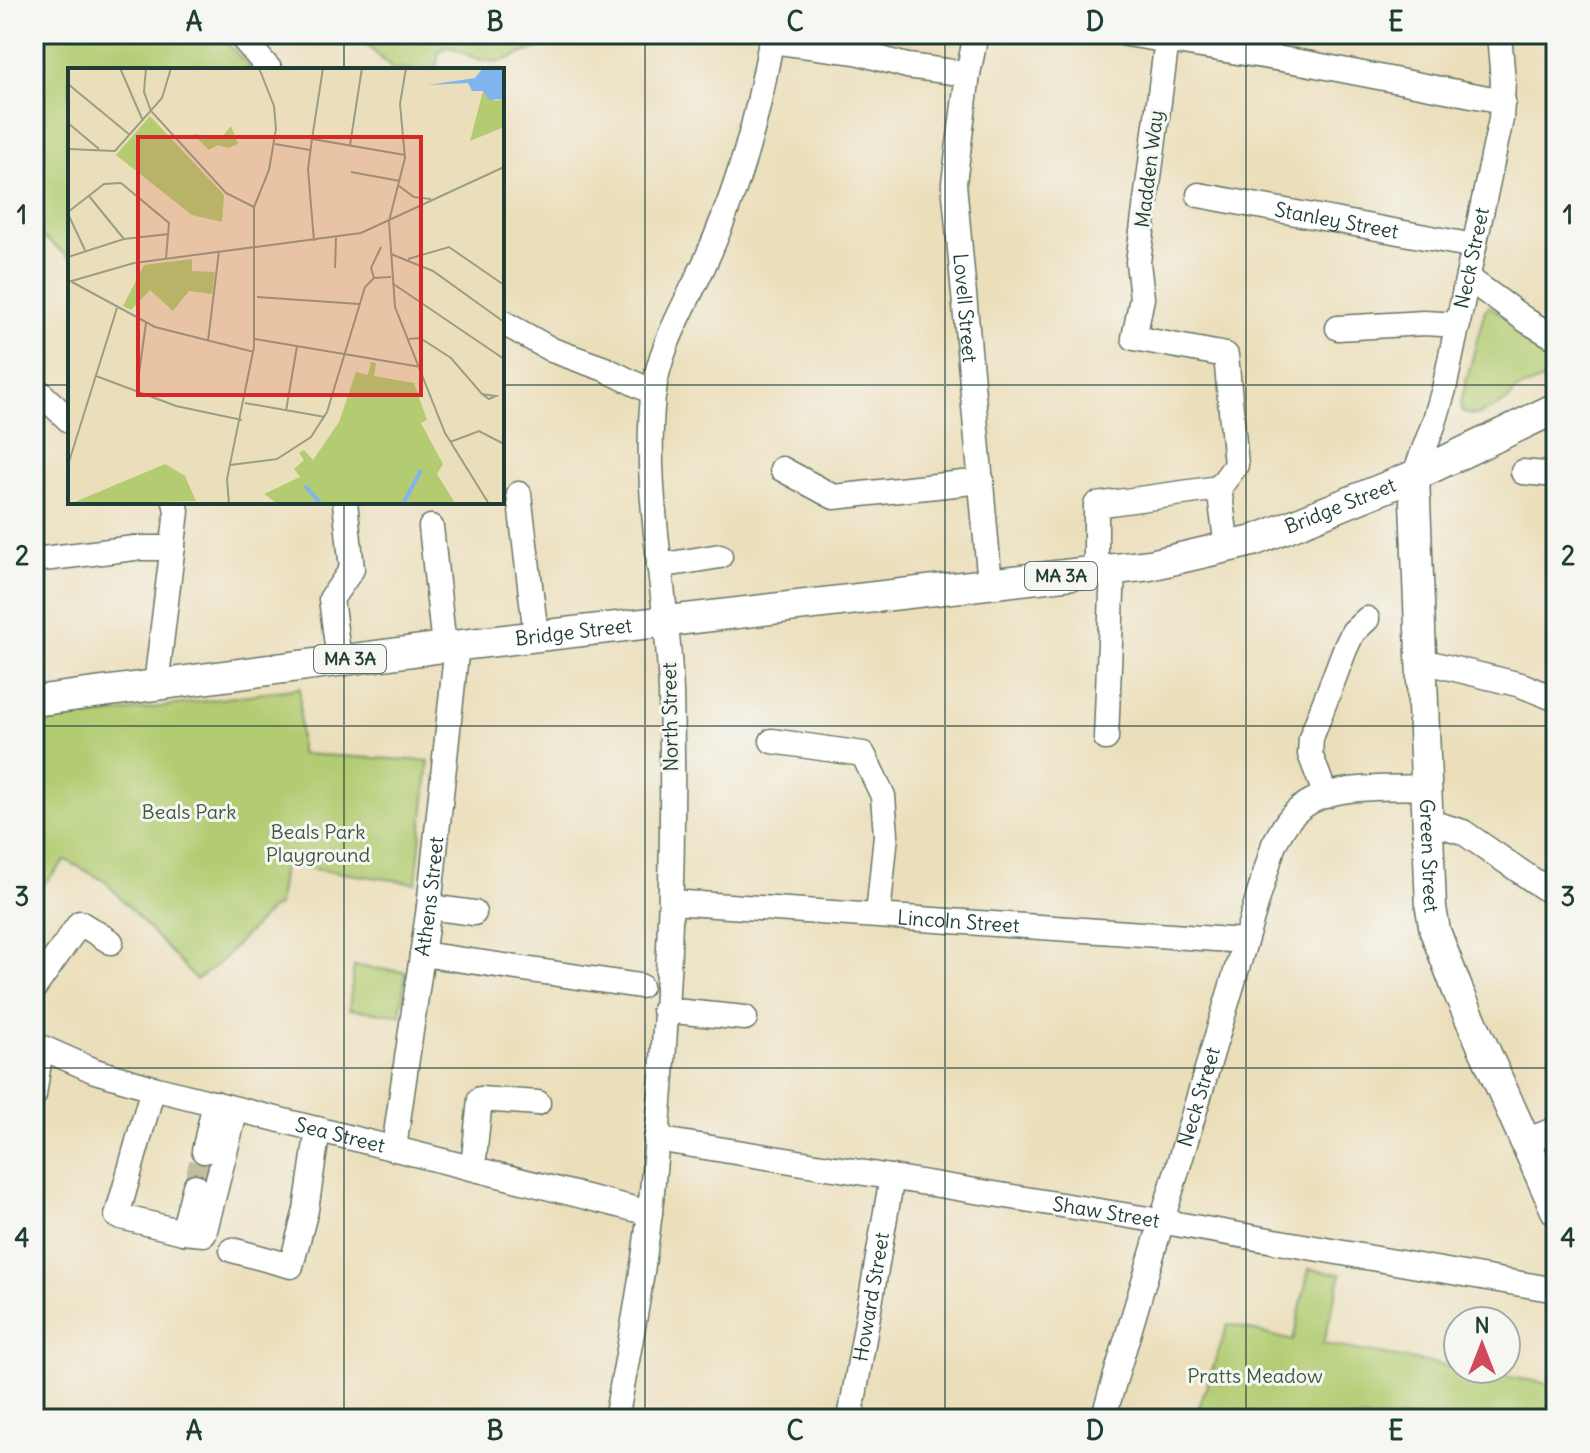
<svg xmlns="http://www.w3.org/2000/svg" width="1590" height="1453" font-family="Delius,sans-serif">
<rect width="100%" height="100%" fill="#f6f6f2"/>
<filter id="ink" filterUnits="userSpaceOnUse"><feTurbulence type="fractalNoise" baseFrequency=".0125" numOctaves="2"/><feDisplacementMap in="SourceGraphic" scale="16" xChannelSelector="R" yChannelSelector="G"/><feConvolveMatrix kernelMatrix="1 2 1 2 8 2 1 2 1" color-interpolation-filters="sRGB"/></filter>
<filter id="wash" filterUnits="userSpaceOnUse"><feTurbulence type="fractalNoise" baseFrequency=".006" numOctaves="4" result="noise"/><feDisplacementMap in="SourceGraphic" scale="32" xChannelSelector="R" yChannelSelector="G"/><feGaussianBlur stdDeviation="1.8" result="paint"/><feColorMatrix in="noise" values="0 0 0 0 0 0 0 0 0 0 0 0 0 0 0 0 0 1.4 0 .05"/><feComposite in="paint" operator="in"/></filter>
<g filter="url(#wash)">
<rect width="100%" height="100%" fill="#ebdeba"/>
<g fill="#b3cc72" stroke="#698453" stroke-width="2">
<polygon points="34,34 219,34 252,70 70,70 70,258 34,230"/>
<polygon points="356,34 558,34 560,40 499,62 480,60 447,46 439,52 436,68 393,70"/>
<polygon points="1489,306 1556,349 1556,375 1516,390 1508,401 1478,415 1468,414 1462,411 1461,401 1485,310"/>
<polygon points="300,688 300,754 429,761 416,883 283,865 278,906 271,909 217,965 196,980 105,881 66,860 34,894 34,724"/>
<polygon points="354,966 406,972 400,1015 349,1009"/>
<polygon points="1309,1269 1341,1274 1323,1344 1550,1384 1556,1402 1556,1419 1195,1419 1228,1324 1293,1341"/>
</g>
</g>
<g filter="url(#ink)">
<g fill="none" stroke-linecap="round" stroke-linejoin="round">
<polyline stroke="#c2be9f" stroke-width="24" stroke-dasharray="24 12" stroke-linecap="butt" points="195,1186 204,1151"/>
<defs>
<g id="minor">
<polyline points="239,34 270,70"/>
<path id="s1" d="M976 34 968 74 954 183 990 584"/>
<polyline points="1127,34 1306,63 1503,101"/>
<polyline points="1167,40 1138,262 1142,298 1134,338 1226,355 1236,465 1219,488 1227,547"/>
<polyline points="771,41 856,52 907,66 968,74"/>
<path id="s2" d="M1199 195 1474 246"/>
<polyline points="1469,279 1527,321 1556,338"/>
<polyline points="502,322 552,350 605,369 654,393"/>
<polyline points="1338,328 1424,323 1458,325"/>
<polyline points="34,387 70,421"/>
<polyline points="782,469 834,497 982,481"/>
<polyline points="1523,472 1556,475"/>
<path id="s3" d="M1414 476 1434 423 1444 389 1501 119 1503 81 1499 34"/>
<polyline points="519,494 536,635"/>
<polyline points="431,527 444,647"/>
<polyline points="34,560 135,548 173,548"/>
<polyline points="659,566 720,556"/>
<polyline points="1096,572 1096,505 1219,488"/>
<polyline points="339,660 331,599 352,569 345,502"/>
<polyline points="1422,661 1521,685 1556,699"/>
<polyline points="156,685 177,511 175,502"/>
<polyline points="1106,738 1113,569"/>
<polyline points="772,741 863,754 883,796 886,835 878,915"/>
<polyline points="1326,796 1310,754 1311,738 1345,649 1353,632 1367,619"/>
<polyline points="1427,821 1463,832 1556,896"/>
<path id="s4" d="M671 902 1245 941"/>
<polyline points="429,907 474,913"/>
<polyline points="422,954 640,986"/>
<polyline points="34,988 80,923 111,942"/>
<polyline points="664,1010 745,1018"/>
<path id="s5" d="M34 1044 95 1071 153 1088 650 1213"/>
<polyline points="153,1088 117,1216 183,1232 195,1186"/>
<polyline points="34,1095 41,1048"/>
<path id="s6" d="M656 1139 1142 1218 1556 1290"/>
<polyline points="1526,1141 1556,1129"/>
<path id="s7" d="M394 1148 429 907 457 645"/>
<polyline points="204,1151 215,1103"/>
<polyline points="473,1168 480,1099 538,1103"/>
<polyline points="183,1232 204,1234 236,1109"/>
<polyline points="232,1250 291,1266 306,1210 318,1129"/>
<path d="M616 1419C631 1340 646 1261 653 1181 669 1019 675 855 671 692 668 594 643 495 653 396 659 345 687 303 707 258 732 201 751 143 763 83 766 67 770 50 772 34"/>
<path id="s8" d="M850 1419 892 1177"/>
<path id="s9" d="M1103 1419 1274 844C1279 835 1284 825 1291 817 1323 781 1383 789 1426 787"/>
</g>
<g id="major">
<path id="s10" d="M1414 476 1431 908 1435 931 1458 991 1556 1210"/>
<path id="s11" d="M34 701 444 647 1150 565 1253 541 1414 476 1556 408"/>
</g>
</defs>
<use href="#minor" stroke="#667563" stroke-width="27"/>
<use href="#major" stroke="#667563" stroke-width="33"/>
<use href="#minor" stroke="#fff" stroke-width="24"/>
<use href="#major" stroke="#fff" stroke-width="30"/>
</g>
</g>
<path fill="none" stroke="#1f3d34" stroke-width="2" stroke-opacity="0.55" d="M344 34V70M645 34V1419M945 34V1419M1246 34V1419M34 385H70M502 385H1556M344 502V1419M34 726H1556M34 1068H1556"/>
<g text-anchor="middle" stroke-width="6" stroke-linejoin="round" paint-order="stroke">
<g fill="#f6f6f2" stroke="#60746d" stroke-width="2">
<rect x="1025" y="562" width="72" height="28" rx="6"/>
<rect x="314" y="645" width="72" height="28" rx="6"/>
</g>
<g font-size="18" font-weight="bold" fill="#1f3d34">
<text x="1061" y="582">MA 3A</text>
<text x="350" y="665">MA 3A</text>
</g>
<g font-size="20" fill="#1f3d34" stroke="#f6f6f2">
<text transform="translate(1149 169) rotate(-83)" y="7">Madden Way</text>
<text dy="7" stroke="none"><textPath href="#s2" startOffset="140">Stanley Street</textPath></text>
<text dy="7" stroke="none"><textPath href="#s3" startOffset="226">Neck Street</textPath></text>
<text dy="7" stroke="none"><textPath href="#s1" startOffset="276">Lovell Street</textPath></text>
<text dy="7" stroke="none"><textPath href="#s11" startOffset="1324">Bridge Street</textPath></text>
<text dy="7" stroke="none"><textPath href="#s11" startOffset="544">Bridge Street</textPath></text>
<text transform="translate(670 717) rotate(-91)" y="7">North Street</text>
<text dy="7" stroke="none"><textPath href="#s10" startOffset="380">Green Street</textPath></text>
<text dy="7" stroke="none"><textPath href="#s7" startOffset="254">Athens Street</textPath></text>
<text dy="7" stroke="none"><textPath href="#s4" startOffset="288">Lincoln Street</textPath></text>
<text dy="7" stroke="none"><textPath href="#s9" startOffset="336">Neck Street</textPath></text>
<text dy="7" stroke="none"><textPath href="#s5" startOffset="320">Sea Street</textPath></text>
<text dy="7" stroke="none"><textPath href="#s6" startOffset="456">Shaw Street</textPath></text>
<text dy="7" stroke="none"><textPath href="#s8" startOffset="124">Howard Street</textPath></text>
</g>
<g font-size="20" fill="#3d5a40" stroke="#f6f6f2">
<text x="189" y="819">Beals Park</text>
<text x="318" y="839">Beals Park<tspan x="318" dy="23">Playground</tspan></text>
<text x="1255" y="1383">Pratts Meadow</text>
</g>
</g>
<g transform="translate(68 68)">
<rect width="436" height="436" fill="#ebdeba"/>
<path d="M415 23 427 33 436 31V59L402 73ZM82 48 156 127 154 154 124 147 48 87ZM163 58 170 76 160 80 150 77 141 82 125 66 154 69ZM124 191V203L147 204 144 226 121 223 105 243 82 222 63 242 55 238 76 197ZM303 294 308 295 306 308 346 315 359 352 353 355 375 396 369 406 387 435 210 436 196 426 232 409 226 401 236 392 231 385 236 382 245 392 271 354 288 304 300 307ZM97 396 117 408 128 433 2 436Z" fill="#b3cc72"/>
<path d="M415 0H436V31L421 32 415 23H404L400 15 360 17 407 10Z" fill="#80b4ee"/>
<path fill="none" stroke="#80b4ee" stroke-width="4" d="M237 418 253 436M335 436 353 402"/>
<path fill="none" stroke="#999e84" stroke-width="2" d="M52 0 75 53M78 0 76 24 83 43 158 125 186 139M0 16 62 67M0 55 31 81M244 71 255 0M207 76 242 82M282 77 294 0M0 81 47 83 94 30 103 0M283 104 332 113M331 118 346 129 363 131M21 128 56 171M0 144 36 116 53 115 101 155 98 190M0 146 17 182M321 153 337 90 332 36 338 0M321 153 327 239 377 365 421 436M246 173 240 101 244 71 337 87M323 186 365 203 436 254M0 189 56 171 101 166M340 191 381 179 436 217M267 200 268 170M306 210 303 200 313 179M0 214 66 195 293 165 436 99M4 214 87 259 186 284M324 215 436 291M189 229 291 236M187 271 353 299M341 271 352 270 383 290 414 326 421 331 428 328 414 326M140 273 151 183M28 308 108 338 174 352M69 320 78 255M177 335 257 349M218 343 229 278M382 374 411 363 436 376M0 397 49 240M162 397 209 391 243 369 259 344 297 219 306 210 323 209M161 436 159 411 186 279V139L201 102 208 61 206 38 191 0"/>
<path fill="#d62828" fill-opacity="0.15" stroke="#d62828" stroke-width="4" d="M70 69H353V327H70Z"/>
<rect width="436" height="436" fill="none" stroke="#1f3d34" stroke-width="4"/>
</g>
<rect width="1590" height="1453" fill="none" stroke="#f6f6f2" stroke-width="88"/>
<g transform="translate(1482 1345)"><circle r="38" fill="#f6f6f2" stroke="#a0aca6" stroke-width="2"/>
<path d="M0-6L14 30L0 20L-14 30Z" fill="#d1495b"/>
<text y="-12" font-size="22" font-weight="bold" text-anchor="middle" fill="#1f3d34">N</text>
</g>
<rect x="44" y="44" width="1502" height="1365" fill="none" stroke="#1f3d34" stroke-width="3"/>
<g font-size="26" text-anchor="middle" font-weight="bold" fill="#1f3d34">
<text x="194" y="31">A</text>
<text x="495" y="31">B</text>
<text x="795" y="31">C</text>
<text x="1095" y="31">D</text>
<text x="1396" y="31">E</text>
<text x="22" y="224">1</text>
<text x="1568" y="224">1</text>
<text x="22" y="565">2</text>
<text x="1568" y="565">2</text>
<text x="22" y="906">3</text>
<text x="1568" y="906">3</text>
<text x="22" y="1247">4</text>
<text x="1568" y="1247">4</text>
<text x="194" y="1440">A</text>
<text x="495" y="1440">B</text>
<text x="795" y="1440">C</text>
<text x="1095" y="1440">D</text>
<text x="1396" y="1440">E</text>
</g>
</svg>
